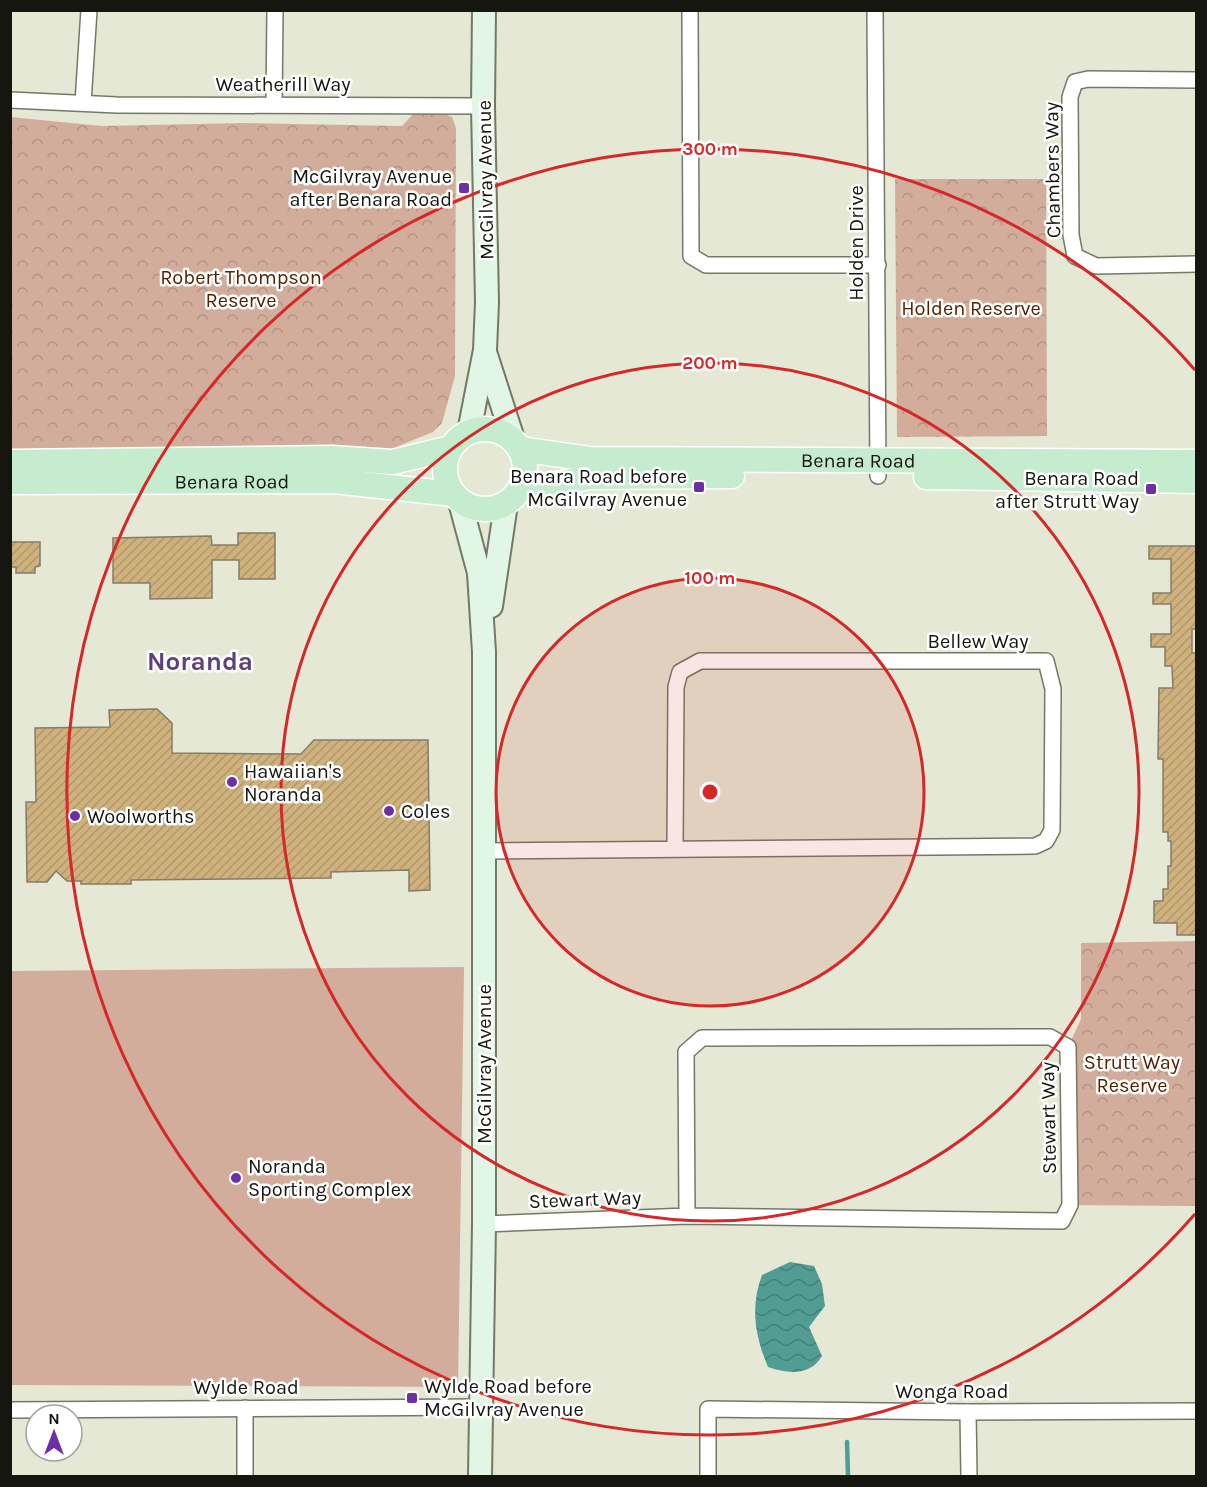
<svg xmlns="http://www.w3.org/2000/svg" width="1207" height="1487" font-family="Karla,sans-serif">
<defs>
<pattern id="park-crowns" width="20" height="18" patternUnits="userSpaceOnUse" patternTransform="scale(1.5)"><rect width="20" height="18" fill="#d2ad9b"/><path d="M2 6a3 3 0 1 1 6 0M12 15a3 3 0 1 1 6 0" fill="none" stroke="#b39484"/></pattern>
<pattern id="water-waves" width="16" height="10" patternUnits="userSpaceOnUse" patternTransform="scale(1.5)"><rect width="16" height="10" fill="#519d94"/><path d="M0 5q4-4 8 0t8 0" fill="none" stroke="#427f77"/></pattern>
<pattern id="building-hatch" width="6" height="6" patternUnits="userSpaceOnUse" patternTransform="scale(1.5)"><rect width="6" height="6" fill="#ceb17c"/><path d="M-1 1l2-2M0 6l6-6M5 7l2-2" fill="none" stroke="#b0986a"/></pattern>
</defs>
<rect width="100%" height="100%" fill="#e4e8d4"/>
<polygon fill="#d2ad9b" points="464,967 458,1387 11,1385 11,971"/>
<g fill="url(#park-crowns)">
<polygon points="415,112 440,112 452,117 456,128 455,376 442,423 433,432 391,449 358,452 11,457 10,117 102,126 245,123 402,126"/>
<polygon points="895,179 1046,179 1047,436 897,437"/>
<polygon points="1196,941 1196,1206 1070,1205 1068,1047 1081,1019 1081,943"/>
</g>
<path fill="url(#water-waves)" d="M790 1262 814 1266 822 1284 825 1306 809 1327 822 1356C810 1376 789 1374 768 1367 755 1336 750 1307 762 1275Z"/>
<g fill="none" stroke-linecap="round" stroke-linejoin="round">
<polyline stroke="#519d94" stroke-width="4.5" points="847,1442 848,1476"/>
</g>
<g fill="url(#building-hatch)" stroke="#857b6b" stroke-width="1.5">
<polygon points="238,533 275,533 275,579 239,579 239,560 212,560 212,598 150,599 150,583 113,583 113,538 211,536 212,545 238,545"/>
<polygon points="10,542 40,542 40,566 35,567 35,573 16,573 16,567 10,567"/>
<polygon points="1149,546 1197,546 1197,629 1192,629 1192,653 1197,653 1197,935 1177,935 1177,923 1154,923 1154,901 1163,901 1163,889 1168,889 1168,866 1171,866 1171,841 1168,841 1168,832 1163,832 1163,759 1158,759 1159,688 1173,688 1172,666 1165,666 1165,647 1151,647 1151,634 1171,634 1171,604 1153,604 1153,593 1171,593 1171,559 1149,559"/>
<polygon points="157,709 172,723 172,753 301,754 314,740 428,740 430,890 409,891 409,870 331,872 331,878 131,880 131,884 81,884 81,881 67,881 56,871 47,882 27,882 26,802 36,802 35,728 110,727 109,710"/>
</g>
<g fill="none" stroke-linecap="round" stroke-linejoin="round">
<defs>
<g id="street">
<polyline points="690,10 691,256 706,265 878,265"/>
<polyline points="875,10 878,476"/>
<polyline points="1196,80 1088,79 1075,82 1070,97 1071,235 1075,256 1096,266 1196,264"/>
<polyline points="10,100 117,105 483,106"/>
<polyline points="83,103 89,10"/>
<polyline points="274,105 275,10"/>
<polyline points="484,851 1035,846 1046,841 1052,830 1053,689 1046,661 700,661 680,672 676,687 675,849"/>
<polyline points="484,1224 687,1216 1062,1221 1070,1205 1068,1047 1050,1037 702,1038 686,1052 687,1216"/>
<polyline points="245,1408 245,1476"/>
<polyline points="10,1410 481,1407"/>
<polyline points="968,1412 969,1476"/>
<polyline points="708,1476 708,1409 968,1412 1196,1411"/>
</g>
<g id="secondary">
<polyline points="486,355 514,442"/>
<polyline points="469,432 485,350 487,302 483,106 484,10"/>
<polyline points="460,502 479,573 484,652 484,1224 480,1476"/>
<polyline points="491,606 506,504"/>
</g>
<g id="primary">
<circle cx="485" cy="469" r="40"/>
<path id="s1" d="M520 449 590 459 1196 462"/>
<polyline points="10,462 332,458 393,462 450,448"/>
<polyline points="926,477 1196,481"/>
<path id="s2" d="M10 482 334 481 453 494"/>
<polyline points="521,487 539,488 589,477 732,476"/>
</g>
</defs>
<use href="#street" stroke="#747866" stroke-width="18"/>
<use href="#secondary" stroke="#747866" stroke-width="26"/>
<use href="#primary" stroke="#fff" stroke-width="27"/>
<use href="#street" stroke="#fff" stroke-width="15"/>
<use href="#secondary" stroke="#e2f6e6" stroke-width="22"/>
<use href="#primary" stroke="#c5ecce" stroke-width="24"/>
</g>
<circle cx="710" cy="792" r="214" fill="#d62828" fill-opacity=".12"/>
<g fill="none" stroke="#d62828" stroke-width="3">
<circle cx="710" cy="792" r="214"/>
<circle cx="710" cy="792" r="429"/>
<path d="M1195 1214A643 643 0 1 1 1195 370"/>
</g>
<g fill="#6c2fa4" stroke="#fff" stroke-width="2">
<rect x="458" y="182" width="12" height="12" rx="3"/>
<rect x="693" y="481" width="12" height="12" rx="3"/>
<rect x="1145" y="483" width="12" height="12" rx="3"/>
<circle cx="232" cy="782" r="6"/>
<circle cx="389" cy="811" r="6"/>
<circle cx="75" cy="816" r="6"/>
<circle cx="236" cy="1178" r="6"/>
<rect x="406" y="1392" width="12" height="12" rx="3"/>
</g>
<g text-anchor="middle" stroke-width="5" stroke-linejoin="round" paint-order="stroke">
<g font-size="20" fill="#14160f" stroke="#fff">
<text x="283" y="91">Weatherill Way</text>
<text transform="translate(1052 170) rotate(-91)" y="7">Chambers Way</text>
<text transform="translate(485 180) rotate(-91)" y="7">McGilvray Avenue</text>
<text transform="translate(856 243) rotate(-90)" y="7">Holden Drive</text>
<text dy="7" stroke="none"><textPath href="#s1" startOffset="339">Benara Road</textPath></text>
<text dy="7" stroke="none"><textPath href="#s2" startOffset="222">Benara Road</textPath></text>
<text x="978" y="648">Bellew Way</text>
<text transform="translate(484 1064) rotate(-90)" y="7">McGilvray Avenue</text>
<text transform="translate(1048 1118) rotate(-91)" y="7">Stewart Way</text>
<text transform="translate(585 1199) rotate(-2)" y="7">Stewart Way</text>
<text x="246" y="1394">Wylde Road</text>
<text x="952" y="1398">Wonga Road</text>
</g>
<g font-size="20" fill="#14160f" stroke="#fff" text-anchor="start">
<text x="452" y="183" text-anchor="end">McGilvray Avenue<tspan x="452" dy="23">after Benara Road</tspan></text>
<text x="687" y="483" text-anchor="end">Benara Road before<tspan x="687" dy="23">McGilvray Avenue</tspan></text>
<text x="1139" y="485" text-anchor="end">Benara Road<tspan x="1139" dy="23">after Strutt Way</tspan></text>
<text x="244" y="778">Hawaiian's<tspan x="244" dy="23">Noranda</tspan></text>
<text x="401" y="818">Coles</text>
<text x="87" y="823">Woolworths</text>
<text x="248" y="1173">Noranda<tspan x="248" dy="23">Sporting Complex</tspan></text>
<text x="424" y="1393">Wylde Road before<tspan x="424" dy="23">McGilvray Avenue</tspan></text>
</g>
<g font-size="20" fill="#542101" stroke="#fff">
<text x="241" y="284">Robert Thompson<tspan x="241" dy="23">Reserve</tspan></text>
<text x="971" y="315">Holden Reserve</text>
<text x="1132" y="1069">Strutt Way<tspan x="1132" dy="23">Reserve</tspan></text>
</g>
<g font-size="26" font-weight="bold" fill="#5d417d" stroke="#fff">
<text x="200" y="670">Noranda</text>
</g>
</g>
<circle cx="710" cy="792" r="9" fill="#d62828" stroke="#fff" stroke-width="3"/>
<g font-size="18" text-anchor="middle" font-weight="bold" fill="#d62828" stroke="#fff" stroke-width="5" stroke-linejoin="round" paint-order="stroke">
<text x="710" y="155">300 m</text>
<text x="710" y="369">200 m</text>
<text x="710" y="584">100 m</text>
</g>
<rect width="1207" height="1487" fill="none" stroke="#14160f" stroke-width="24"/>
<g transform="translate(54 1433)"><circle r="28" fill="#ffffff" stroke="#a1a29f" stroke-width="1.5"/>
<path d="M0-4.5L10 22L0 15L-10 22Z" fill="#6c2fa4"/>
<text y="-9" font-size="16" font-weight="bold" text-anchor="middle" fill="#14160f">N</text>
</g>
</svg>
